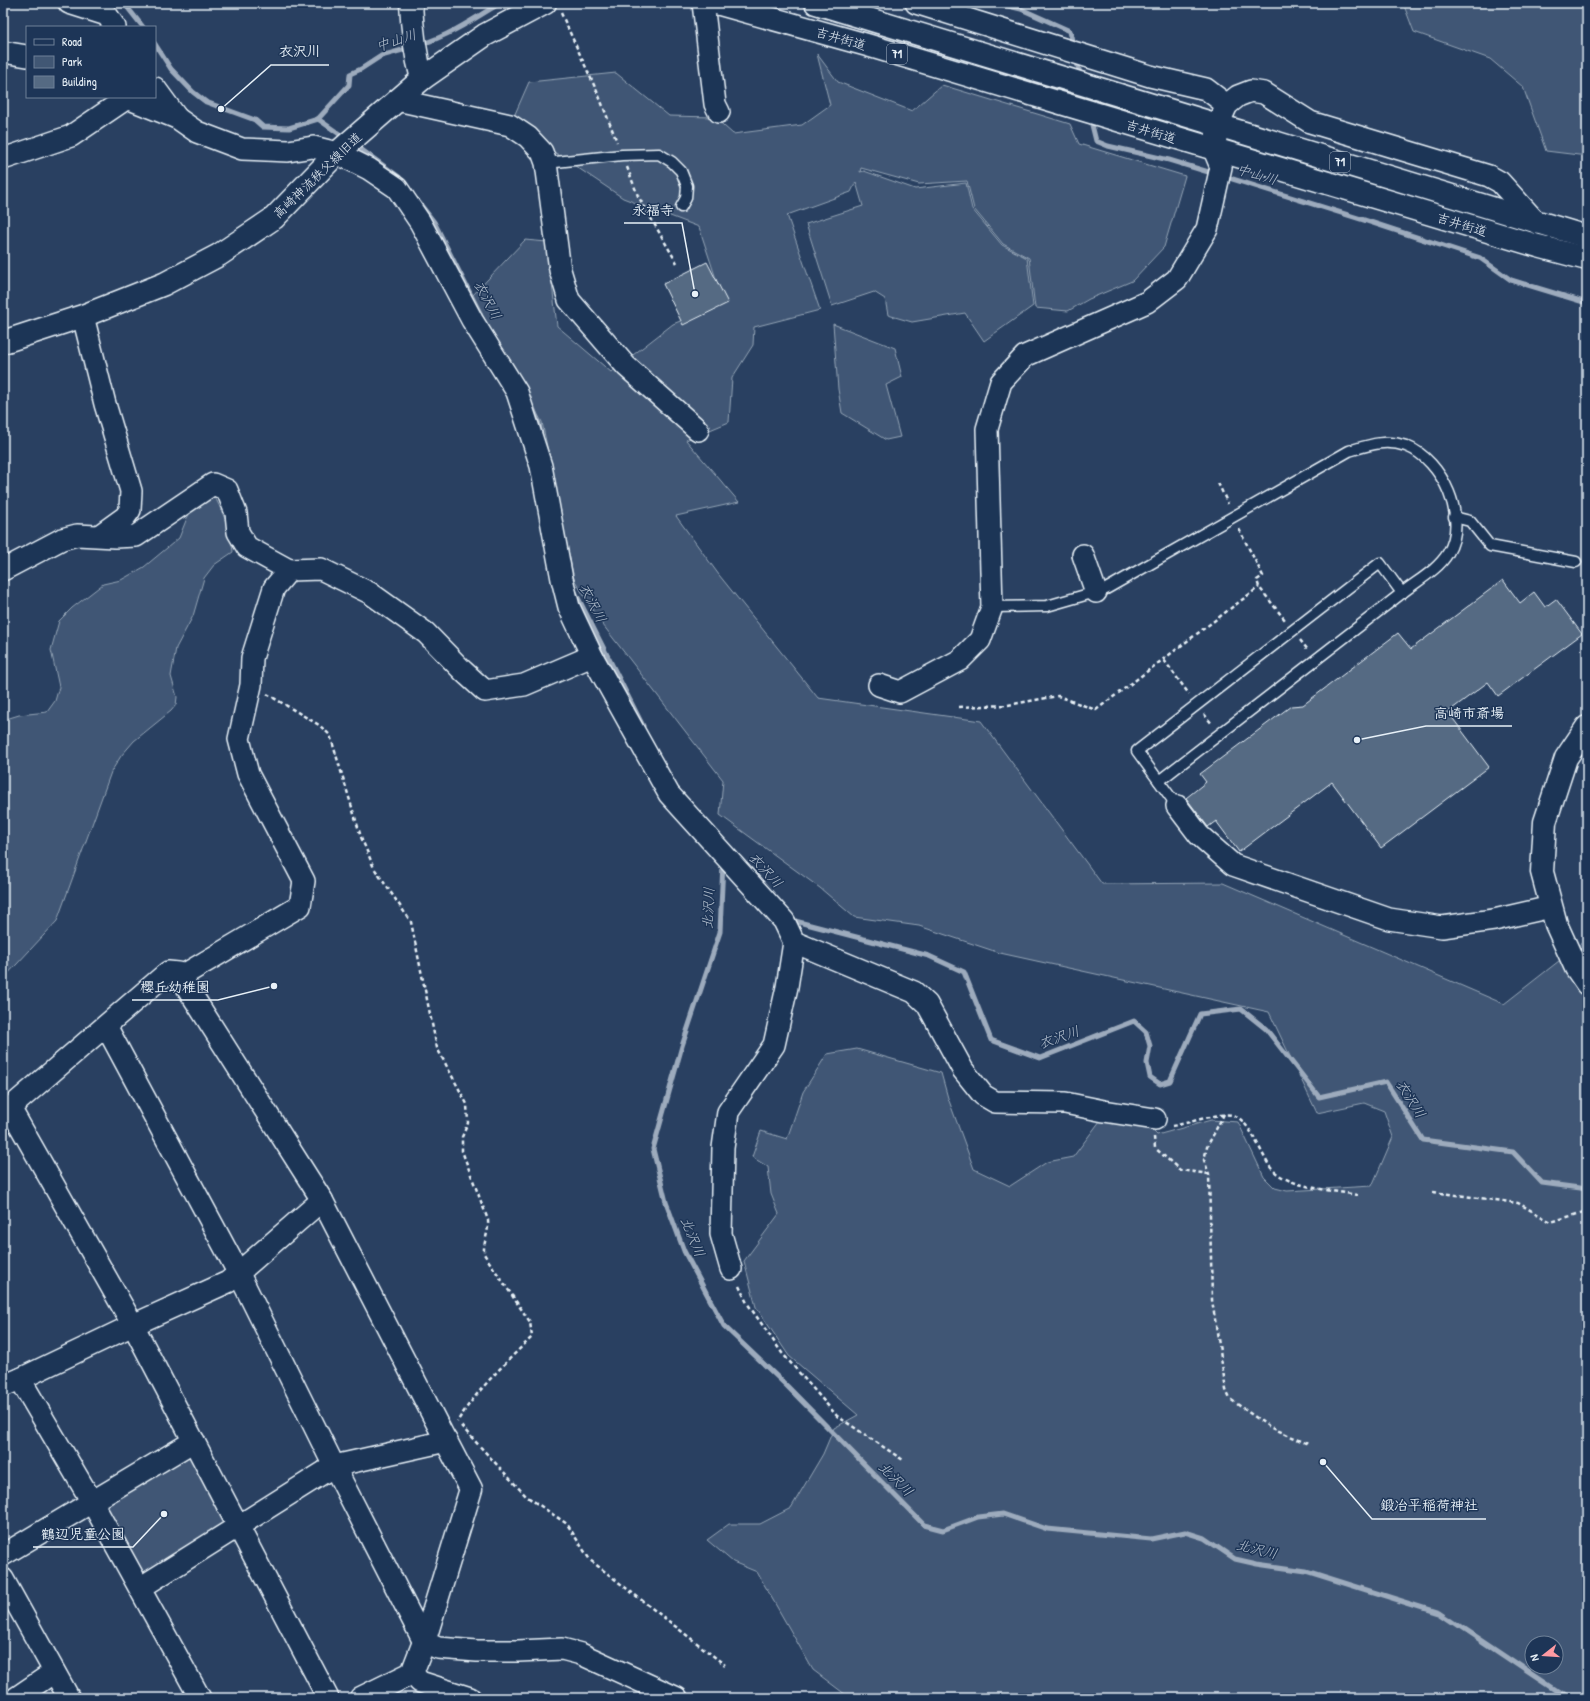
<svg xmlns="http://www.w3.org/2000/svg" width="1590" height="1701" font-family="'Patrick Hand','Klee One',sans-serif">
<rect width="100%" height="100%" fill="#294061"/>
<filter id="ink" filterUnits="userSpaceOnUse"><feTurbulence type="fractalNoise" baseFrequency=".025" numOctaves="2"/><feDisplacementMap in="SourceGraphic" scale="8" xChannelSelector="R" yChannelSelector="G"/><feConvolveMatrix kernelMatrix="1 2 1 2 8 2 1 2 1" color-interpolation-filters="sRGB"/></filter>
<g filter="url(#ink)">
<g fill="#415774" stroke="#94a4b6" fill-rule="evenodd">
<polygon points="1403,3 1587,3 1587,156 1546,151 1523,87 1490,59 1414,32"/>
<path d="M817 54 838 82 912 111 942 85 1070 124 1079 144 1185 176 1164 247 1132 281 1089 299 1068 311 1035 308 1029 258 1003 244 974 209 967 181 919 184 861 168 860 172 864 171 915 189 966 183 972 209 1002 245 1027 258 1033 306 984 341 965 313 912 322 888 315 885 299 874 292 832 306 806 224 863 206 856 182 851 192 787 215 820 310 754 327 753 345 732 378 729 422 686 440 739 502 676 516 719 575 818 698 981 721 1102 884 1223 883 1504 1004 1587 939V1698H850L813 1670 757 1572 733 1562 707 1540 729 1524H760L791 1508 823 1454 834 1428 858 1415 789 1356 756 1307 744 1261 779 1214 771 1194 768 1167 752 1157 761 1131 787 1139 803 1092 827 1054 857 1049 941 1073 948 1098 974 1169 1010 1186 1047 1162 1073 1157 1100 1121 1124 1102 1157 1135 1211 1120 1238 1122 1264 1177 1275 1188 1287 1191 1372 1186 1393 1137 1384 1111 1364 1103 1317 1113 1269 1012 1000 953 919 926 854 917 820 888 720 815 723 780 596 616 574 579 542 422 472 296 525 240 547 242 557 326 611 372 673 324 724 303 699 227 623 198 511 123 529 82 616 73 669 116 714 117 733 134 802 125 830 105ZM1532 1643H1556V1667H1532Z"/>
<polygon points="833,324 895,348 902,377 886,385 900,437 886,440 842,413 838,389"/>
<path d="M212 491C222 511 231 529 233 552L214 565 204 578 193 616 176 648 171 676 177 697 176 705 171 711 134 741 121 756 111 772 57 921 3 979V720L19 715 47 712 55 701 59 687 51 650 59 621 72 608 103 584 121 580 144 567 179 538 187 518 199 498Z"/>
<polygon points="190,1454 226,1519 225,1527 148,1571 139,1573 103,1501"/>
</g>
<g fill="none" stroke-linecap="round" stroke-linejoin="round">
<g stroke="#9dabbd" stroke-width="5">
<polyline points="124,3 143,27"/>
<polyline points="996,3 1021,9 1070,31 1073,46"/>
<polyline points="155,44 171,69 193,92 206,102 255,120 263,127 289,128 318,119"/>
<path d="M419 45C449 36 474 19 500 3"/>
<polyline points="1076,59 1081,77"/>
<polyline points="1090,117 1096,141 1108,146 1169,160 1215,174"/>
<polyline points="318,119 345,138"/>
<polyline points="318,119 349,85 350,74 361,69 381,56 410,48"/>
<polyline points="355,145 399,177"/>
<polyline points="1223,176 1364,220 1480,258 1511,280 1587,303"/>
<polyline points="417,200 434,222 480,313"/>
<polyline points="533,408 539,424 541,434"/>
<polyline points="575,592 643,726"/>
<polyline points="723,862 720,932 682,1046 653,1149 666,1202 684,1251 724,1326 787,1386 924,1525 943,1530 978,1517 1003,1514 1047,1529 1151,1539 1185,1532 1204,1538 1235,1559 1257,1564 1306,1571 1440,1613 1567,1698"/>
<polyline points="792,917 795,921 929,956 964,972 991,1040 1040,1058 1134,1021 1146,1032 1150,1046 1147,1063 1150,1077 1160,1084 1170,1081 1200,1014 1241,1009 1266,1029 1319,1097 1386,1082 1423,1140 1513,1152 1542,1183 1587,1189"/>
</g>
</g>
<g fill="#556a83" stroke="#e8f1f8">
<polygon points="707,262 728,303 683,325 663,284"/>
<polygon points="1503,580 1520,603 1534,592 1545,607 1556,599 1582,634 1498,696 1488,682 1448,712 1489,767 1381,848 1332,782 1239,852 1216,821 1208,827 1186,798 1206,782 1200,774 1291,706 1303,705 1398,633 1411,649"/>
</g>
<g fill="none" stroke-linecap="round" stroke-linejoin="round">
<defs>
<g id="lane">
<polyline points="546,163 622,155 659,154 672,162 681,171 687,186 686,198 681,207"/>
<polyline points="1454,517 1470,521 1490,546 1576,562"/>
<path d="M992 607 1047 606 1106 589 1349 451C1369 445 1385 439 1406 446 1443 460 1469 519 1448 553 1438 570 1417 581 1402 593L1380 563 1137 751 1177 806"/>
<polyline points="1159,781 1402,593"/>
</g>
<g id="street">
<polyline points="69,3 107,15 115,27"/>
<polyline points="703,3 715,104 719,112"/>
<polyline points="916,3 1150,76 1206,89 1227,105"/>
<polyline points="3,52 27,56"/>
<polyline points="155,88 177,118"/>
<polyline points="125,97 177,118 197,132 242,149 288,151 313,147 337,153 369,169 397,188 420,222 472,320 517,392 541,466 562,579 569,607 592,656 669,794 784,921 794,942 914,992 927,1004 963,1070 983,1095 995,1102 1065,1103 1104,1111 1155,1119"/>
<polyline points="397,100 510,125 528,137 542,152 546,163 560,270 569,300 626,366 698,430"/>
<polyline points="3,159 71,136 127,98"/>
<polyline points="83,316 105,404 131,491 130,510 125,517 100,535"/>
<polyline points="1083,555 1096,592"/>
<polyline points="3,570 62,539 77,535 115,537 136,536 213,484 227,490 236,513 238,532 247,547 289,570"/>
<polyline points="879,685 900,692 960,660 980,640 992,607 987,429 1001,382 1025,356 1147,302 1177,279 1207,229 1221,167 1214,150 1218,125 1227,105 1238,96 1251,91 1264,93 1310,122 1489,176 1500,182 1537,223"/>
<polyline points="1177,806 1199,835 1233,865 1389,919 1442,927 1494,920 1551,907"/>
<polyline points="180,977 300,906 304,881 248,774 239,739 251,685 252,658 274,588 289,570 321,569 370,593 426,633 463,671 485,691 524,685 592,656"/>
<polyline points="106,1026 239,1274 334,1466 424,1642 438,1648 477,1651 518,1651 562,1649 581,1654 677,1698"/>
<polyline points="10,1108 133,1325 328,1698"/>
<polyline points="3,1114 168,972 178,973 322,1200 446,1441 334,1466 140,1588"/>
<polyline points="731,1269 721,1234 723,1148 728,1112 774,1045 787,987 794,942"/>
<polyline points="20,1379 92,1502 200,1698"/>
<polyline points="3,1386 20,1379 133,1325 228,1282 322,1200"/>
<polyline points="3,1555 194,1441"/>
<polyline points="3,1579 69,1698"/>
<polyline points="412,1673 420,1682 470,1698"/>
<polyline points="16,1698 54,1672"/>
</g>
<g id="secondary">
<path d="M411 3C412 29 415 53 422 79"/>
<polyline points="3,342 83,316 164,284 219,255 274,218 337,153 422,79 485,35 545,3"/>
<polyline points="1587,727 1566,758 1545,822 1542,872 1556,924 1576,968 1587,984"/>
<polyline points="361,1698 412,1673 424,1642 471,1489 446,1441"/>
</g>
<g id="primary">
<polyline points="716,3 867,45 1538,246 1587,259"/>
<polyline points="816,3 1587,237"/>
</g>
</defs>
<use href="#lane" stroke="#e8f1f8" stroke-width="13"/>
<use href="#street" stroke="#e8f1f8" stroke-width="24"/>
<use href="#secondary" stroke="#e8f1f8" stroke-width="25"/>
<use href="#primary" stroke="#e8f1f8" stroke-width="25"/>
<g stroke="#e8f1f8" stroke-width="2.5" stroke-dasharray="4 3" stroke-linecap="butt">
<polyline points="561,13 599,96 617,142"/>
<polyline points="627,167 638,196 677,263"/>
<polyline points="1218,483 1228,504"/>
<polyline points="1239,529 1263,576 1257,580 1259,587 1285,620"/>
<polyline points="1300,640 1308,650"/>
<polyline points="1164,660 1189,694"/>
<path d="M267 694 319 725 330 735 361 837 374 868 411 922 437 1048 467 1104 468 1123 462 1137V1151L488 1220C489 1233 483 1242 484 1254L530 1322 532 1337C506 1362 476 1391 457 1422"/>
<polyline points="959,707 1008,705 1058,696 1096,710 1259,587"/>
<polyline points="1204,714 1212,724"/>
<polyline points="1224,1114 1207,1147 1204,1160 1209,1174 1212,1300 1226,1390 1230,1399 1268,1426 1308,1444"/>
<path d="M1172 1126C1187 1124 1219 1112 1232 1115 1250 1119 1261 1155 1271 1168 1288 1188 1332 1190 1357 1195"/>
<polyline points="1154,1137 1155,1148 1180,1170 1209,1174"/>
<polyline points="1433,1192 1518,1203 1551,1222 1587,1211"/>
<polyline points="739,1286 747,1303 782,1353 837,1416 903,1460"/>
<polyline points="461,1426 526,1496 567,1524 590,1560 725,1665"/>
</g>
<use href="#lane" stroke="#1d3557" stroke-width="10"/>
<use href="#street" stroke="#1d3557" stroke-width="21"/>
<use href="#secondary" stroke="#1d3557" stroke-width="22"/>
<use href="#primary" stroke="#1d3557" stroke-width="22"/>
</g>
</g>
<g text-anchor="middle" stroke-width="3" stroke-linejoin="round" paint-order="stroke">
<g fill="#1d3557" stroke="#abb9c8" stroke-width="1">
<rect x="887" y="44" width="20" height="20" rx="3"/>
<rect x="1330" y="152" width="20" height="20" rx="3"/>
</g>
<g font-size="12" font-weight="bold" fill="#e8f1f8">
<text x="897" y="58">71</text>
<text x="1340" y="166">71</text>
</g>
<g font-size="13" fill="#e8f1f8" stroke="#1d3557">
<text transform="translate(841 38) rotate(16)" y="5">吉井街道</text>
<text transform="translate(1151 131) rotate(17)" y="5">吉井街道</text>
<text transform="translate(317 175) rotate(-44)" y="5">高崎神流秩父線旧道</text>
<text transform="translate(1462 224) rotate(17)" y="5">吉井街道</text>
</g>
<g font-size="14" font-style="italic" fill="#b6c2d0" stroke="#1d3557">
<text transform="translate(396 40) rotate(-18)" y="5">中山川</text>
<text transform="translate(1257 174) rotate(17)" y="5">中山川</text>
<text transform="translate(488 300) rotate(62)" y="5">衣沢川</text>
<text transform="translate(593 603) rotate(63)" y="5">衣沢川</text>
<text transform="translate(766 870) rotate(48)" y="5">衣沢川</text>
<text transform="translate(708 908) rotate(-87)" y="5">北沢川</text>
<text transform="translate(1059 1037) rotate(-19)" y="5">衣沢川</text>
<text transform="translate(1411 1099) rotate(58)" y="5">衣沢川</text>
<text transform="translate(693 1237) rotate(68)" y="5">北沢川</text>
<text transform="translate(896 1479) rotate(45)" y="5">北沢川</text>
<text transform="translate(1257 1549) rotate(14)" y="5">北沢川</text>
</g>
</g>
<path fill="none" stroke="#e8f1f8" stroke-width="1.5" d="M221 109L271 65H329M695 294L682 223H624M1357 740L1426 726H1512M274 986L218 1000H132M1323 1462L1372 1519H1486M164 1514L133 1547H33"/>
<g fill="#e8f1f8" stroke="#1d3557" stroke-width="1.5">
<circle cx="221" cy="109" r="4"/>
<circle cx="695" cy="294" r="4"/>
<circle cx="1357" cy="740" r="4"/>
<circle cx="274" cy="986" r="4"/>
<circle cx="1323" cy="1462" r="4"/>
<circle cx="164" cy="1514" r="4"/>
</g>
<g font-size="14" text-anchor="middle" font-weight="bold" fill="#e8f1f8" stroke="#1d3557" stroke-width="3" stroke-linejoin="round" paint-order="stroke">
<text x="300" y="56">衣沢川</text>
<text x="653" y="215">永福寺</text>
<text x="1469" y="718">高崎市斎場</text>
<text x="175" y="992">櫻丘幼稚園</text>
<text x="1429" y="1510">鍛冶平稲荷神社</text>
<text x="83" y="1539">鶴辺児童公園</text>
</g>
<rect width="1590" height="1701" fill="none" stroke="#1d3557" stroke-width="16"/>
<rect x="8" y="8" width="1574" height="1685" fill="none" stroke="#e8f1f8" stroke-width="1.5" filter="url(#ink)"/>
<rect x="26" y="26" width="130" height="72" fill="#1d3557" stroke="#6e8097"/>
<rect x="34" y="39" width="20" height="6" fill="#1d3557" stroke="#6e8097"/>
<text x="62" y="46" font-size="12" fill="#e8f1f8">Road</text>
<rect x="34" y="56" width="20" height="12" fill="#415774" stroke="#6e8097"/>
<text x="62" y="66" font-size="12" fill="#e8f1f8">Park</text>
<rect x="34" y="76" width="20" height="12" fill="#556a83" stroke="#6e8097"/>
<text x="62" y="86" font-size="12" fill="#e8f1f8">Building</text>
<g transform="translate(1544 1655) rotate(253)"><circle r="19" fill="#1d3557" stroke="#6e8097"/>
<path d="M0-3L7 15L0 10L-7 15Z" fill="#ff9aa2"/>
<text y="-6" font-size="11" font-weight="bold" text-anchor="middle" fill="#e8f1f8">N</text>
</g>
</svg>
